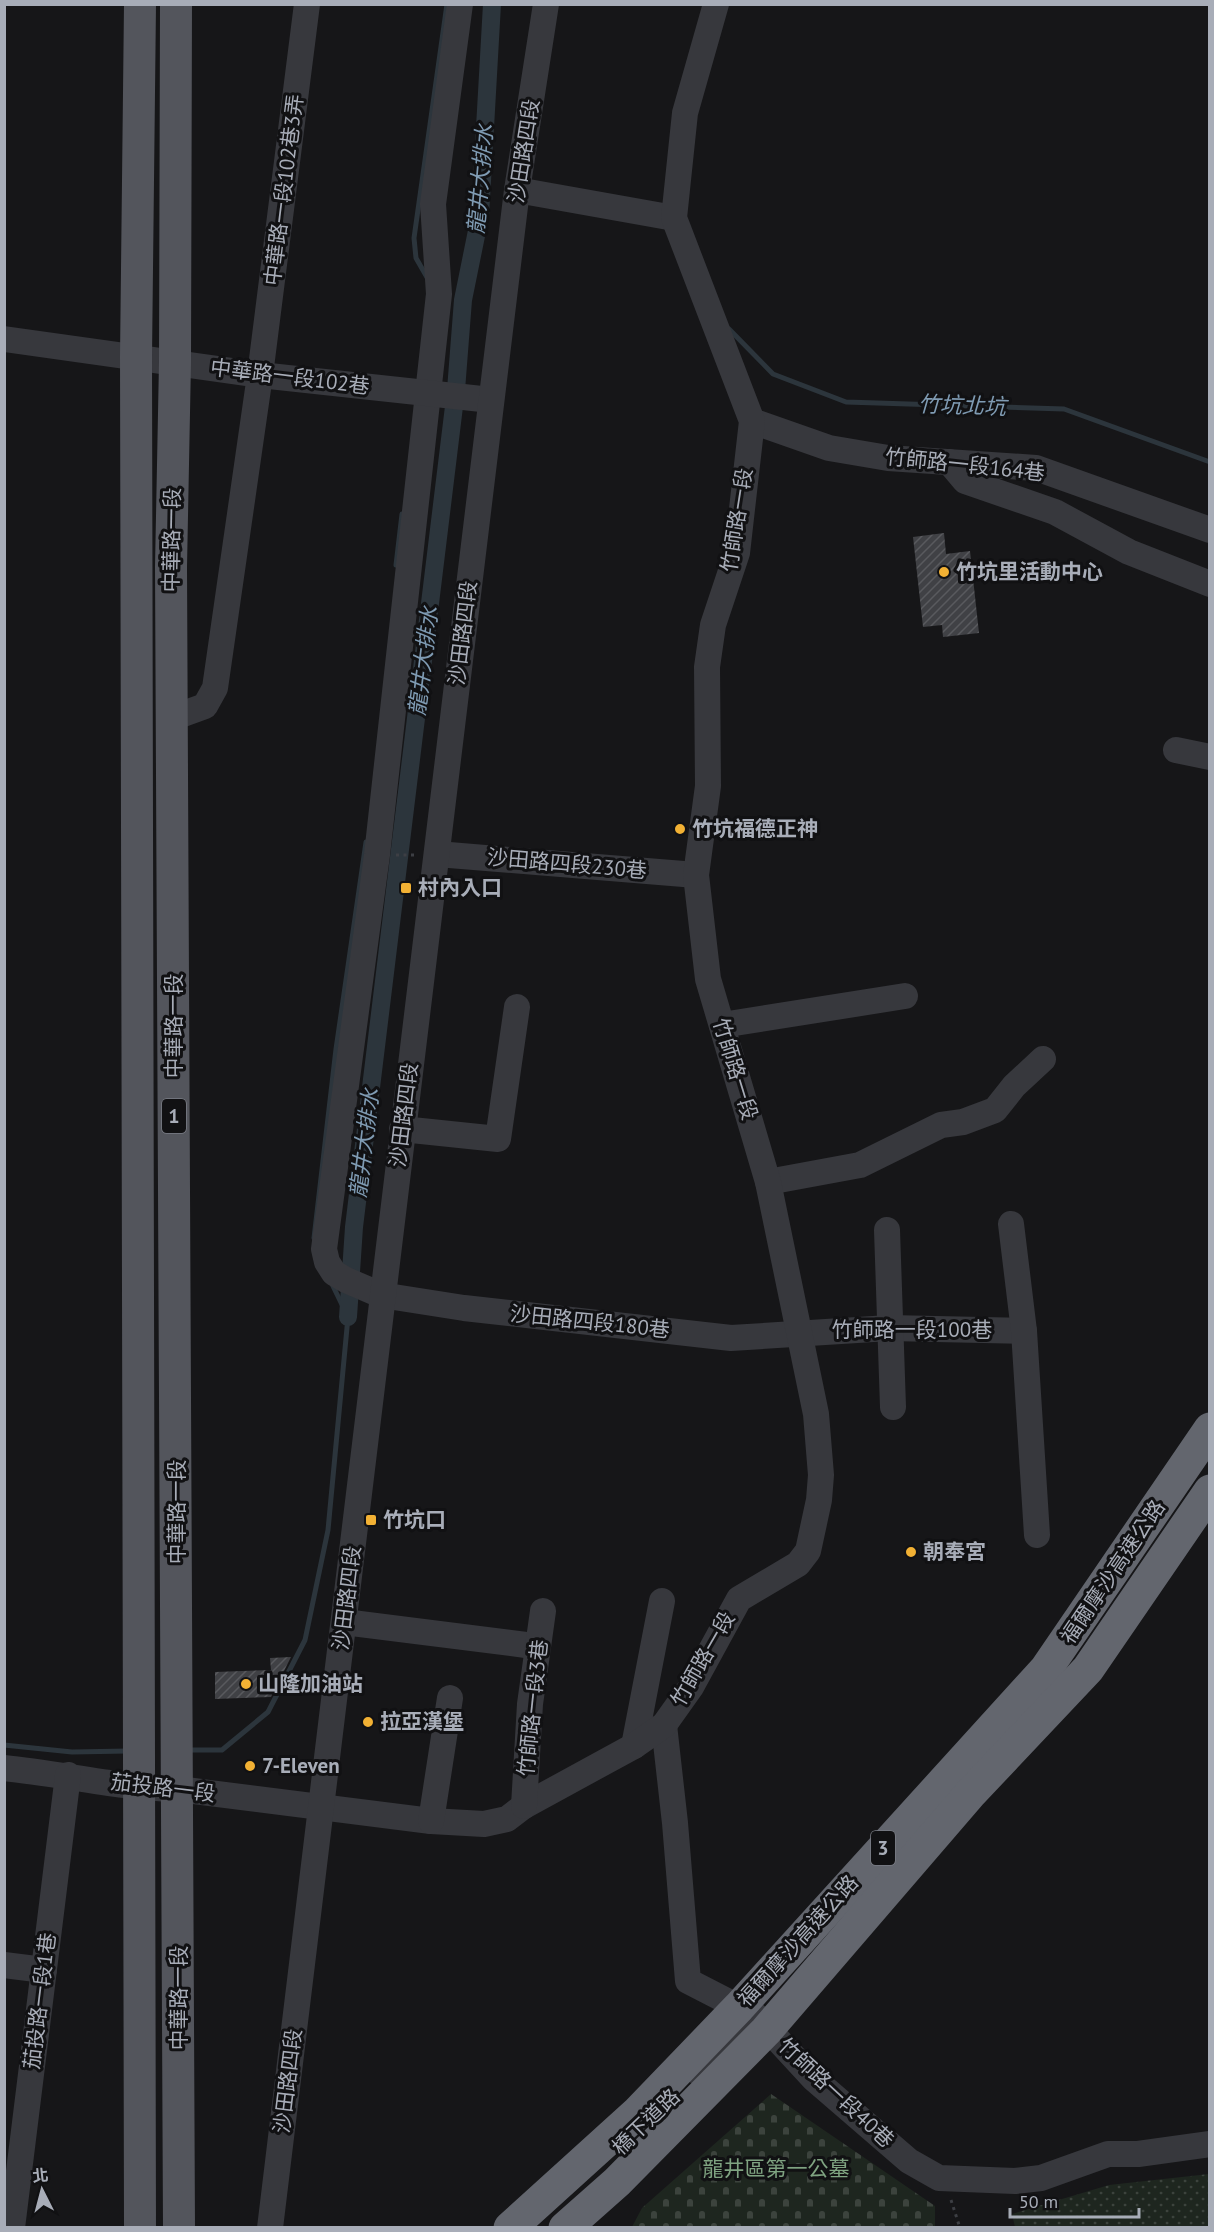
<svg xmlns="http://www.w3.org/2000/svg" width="1214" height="2232" font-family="'PT Sans','Noto Sans TC',sans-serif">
<defs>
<pattern id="grass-dots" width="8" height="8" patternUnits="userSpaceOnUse" patternTransform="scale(1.5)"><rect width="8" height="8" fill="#1e261f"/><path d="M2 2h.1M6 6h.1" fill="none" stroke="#3c433d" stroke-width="1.8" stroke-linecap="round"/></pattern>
<pattern id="cemetery-stones" width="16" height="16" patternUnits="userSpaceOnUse" patternTransform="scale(1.5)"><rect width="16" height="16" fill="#1e261f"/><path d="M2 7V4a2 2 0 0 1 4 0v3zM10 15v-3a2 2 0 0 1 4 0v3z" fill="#3c433d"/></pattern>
<pattern id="building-hatch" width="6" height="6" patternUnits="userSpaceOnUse" patternTransform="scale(1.5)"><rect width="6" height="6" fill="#404145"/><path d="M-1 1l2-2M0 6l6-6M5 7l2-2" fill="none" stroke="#595a5e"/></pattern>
</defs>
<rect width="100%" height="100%" fill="#161618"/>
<polygon fill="url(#grass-dots)" points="1209,2174 1209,2227 1015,2227 1012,2214 1109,2185"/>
<polygon fill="url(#cemetery-stones)" points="771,2094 935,2206 935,2227 632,2227 642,2208"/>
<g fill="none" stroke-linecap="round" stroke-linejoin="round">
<g stroke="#2c353c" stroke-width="5">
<polyline points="428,279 416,258 414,238 447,4"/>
<polyline points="729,329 773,374 846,402 1064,409 1210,462"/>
<polyline points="396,565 402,514"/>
<polyline points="314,1238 336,1049 366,842"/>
<polyline points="4,1745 72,1752 128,1751"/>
<polyline points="188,1750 222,1750 268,1712 305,1640 328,1530 348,1317 331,1282"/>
</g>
<polyline stroke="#2c353c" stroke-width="18" points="348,1317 354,1227 456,390 463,300 480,216 492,4"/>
</g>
<g fill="url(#building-hatch)">
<polygon points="944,533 946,554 970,551 979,633 943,637 942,625 923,627 913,537"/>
<polygon points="291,1657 271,1697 215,1699 215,1672 271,1670 270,1658"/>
</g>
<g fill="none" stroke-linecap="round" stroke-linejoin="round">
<g stroke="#3d3f44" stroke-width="3" stroke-dasharray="3 4.5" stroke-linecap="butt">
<polyline points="396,855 417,855"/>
<polyline points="951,2200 960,2228"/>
</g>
<g stroke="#37383d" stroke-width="26">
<polyline points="460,4 433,204 439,294 377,855 324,1249 327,1262 334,1273 346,1280 381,1295 464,1308 731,1338 889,1328 1024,1331"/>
<polyline points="517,190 674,218"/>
<polyline points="4,339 260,375 491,400"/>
<polyline points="752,421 829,448 888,458 1036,468 1210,530"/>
<polyline points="949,462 965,481 1055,512 1129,552 1210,584"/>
<polyline points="172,718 205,706 215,688 260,375 307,4"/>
<polyline points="1176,750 1210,757"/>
<polyline points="437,854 696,875"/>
<polyline points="722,1025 905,996"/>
<polyline points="402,1129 498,1139 517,1007"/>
<polyline points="768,1182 860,1165 941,1125 963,1122 995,1110 1014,1086 1043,1059"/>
<polyline points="1011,1224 1024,1331 1037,1535"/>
<polyline points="887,1230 893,1407"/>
<polyline points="344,1622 526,1645"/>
<polyline points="664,1725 675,1823 688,1981 756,2016 814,2079 909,2161 939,2178 1015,2181 1041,2178 1108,2154 1138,2154 1210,2144"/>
<polyline points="634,1746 662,1601"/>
<path d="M4 1768C63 1774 120 1788 178 1789L431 1821 484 1824 507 1819 524 1806 634 1746 664 1725 691 1687 739 1599 798 1564 808 1551 819 1500 821 1475 816 1414 768 1182 708 979 696 875 708 786 707 667 713 625 737 553 752 421 674 218 685 113 716 4"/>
<polyline points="524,1806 530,1704 543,1611"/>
<polyline points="431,1821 450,1698"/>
<polyline points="4,1965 44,1970"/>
<polyline points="698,2072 756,2016"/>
<polyline points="12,2228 68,1775"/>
<polyline points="270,2228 517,190 546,4"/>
</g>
<g stroke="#53555c" stroke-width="32">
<polyline points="176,4 175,362 171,567 179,2228"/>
<polyline points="140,2228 136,357 140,4"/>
</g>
<g stroke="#63666e" stroke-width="33">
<polyline points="510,2228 638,2112 739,2007 1046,1669 1210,1429"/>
<polyline points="565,2228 617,2182 766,2031 970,1794 1088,1669 1210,1491"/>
</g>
</g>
<g fill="#f2b134" stroke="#111113" stroke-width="2">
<circle cx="944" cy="572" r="6"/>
<circle cx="680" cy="829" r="6"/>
<rect x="400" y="882" width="12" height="12" rx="3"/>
<rect x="365" y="1514" width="12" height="12" rx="3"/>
<circle cx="911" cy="1552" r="6"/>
<circle cx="246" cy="1684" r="6"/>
<circle cx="368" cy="1722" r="6"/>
<circle cx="250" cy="1766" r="6"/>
</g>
<g text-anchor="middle" stroke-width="6" stroke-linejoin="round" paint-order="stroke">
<g fill="#111113" stroke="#7b7e86" stroke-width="1.5">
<rect x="162" y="1099" width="24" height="34" rx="4.5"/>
<rect x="871" y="1831" width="24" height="34" rx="4.5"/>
</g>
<g font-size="20" font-weight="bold" fill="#a8adb8">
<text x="174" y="1123">1</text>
<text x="883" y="1855">3</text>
</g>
<g font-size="21" fill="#a8adb8" stroke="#111113">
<text transform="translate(524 151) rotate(-81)" y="7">沙田路四段</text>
<text transform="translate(284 190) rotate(-83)" y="7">中華路一段102巷3弄</text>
<text transform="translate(290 377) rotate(7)" y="7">中華路一段102巷</text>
<text transform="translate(965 465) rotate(6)" y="7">竹師路一段164巷</text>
<text transform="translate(737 520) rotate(-81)" y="7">竹師路一段</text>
<text transform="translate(172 540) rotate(-89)" y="7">中華路一段</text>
<text transform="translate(463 633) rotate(-83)" y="7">沙田路四段</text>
<text transform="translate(567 864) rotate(5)" y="7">沙田路四段230巷</text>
<text transform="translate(174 1026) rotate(-90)" y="7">中華路一段</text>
<text transform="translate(735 1069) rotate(73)" y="7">竹師路一段</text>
<text transform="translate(404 1115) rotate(-83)" y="7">沙田路四段</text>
<text transform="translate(590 1322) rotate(6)" y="7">沙田路四段180巷</text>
<text x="912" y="1337">竹師路一段100巷</text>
<text transform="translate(177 1512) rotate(-90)" y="7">中華路一段</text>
<text transform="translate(1113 1572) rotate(-56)" y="7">福爾摩沙高速公路</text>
<text transform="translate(347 1598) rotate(-83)" y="7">沙田路四段</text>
<text transform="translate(703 1659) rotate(-60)" y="7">竹師路一段</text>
<text transform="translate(533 1708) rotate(-84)" y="7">竹師路一段3巷</text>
<text transform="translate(163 1788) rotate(7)" y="7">茄投路一段</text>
<text transform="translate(798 1941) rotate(-48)" y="7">福爾摩沙高速公路</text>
<text transform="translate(179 1998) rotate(-90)" y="7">中華路一段</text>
<text transform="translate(40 2001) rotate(-83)" y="7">茄投路一段1巷</text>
<text transform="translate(288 2081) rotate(-83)" y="7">沙田路四段</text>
<text transform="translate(836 2093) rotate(43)" y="7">竹師路一段40巷</text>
<text transform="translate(646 2122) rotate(-44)" y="7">橋下道路</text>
</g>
<g font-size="21" font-weight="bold" fill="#a8adb8" stroke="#111113" text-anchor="start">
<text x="956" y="579">竹坑里活動中心</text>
<text x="692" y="836">竹坑福德正神</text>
<text x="418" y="895">村內入口</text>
<text x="383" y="1527">竹坑口</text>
<text x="923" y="1559">朝奉宮</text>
<text x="258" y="1691">山隆加油站</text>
<text x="380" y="1729">拉亞漢堡</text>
<text x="262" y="1773">7-Eleven</text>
</g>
<g font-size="21" fill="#7fa381" stroke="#111113">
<text x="776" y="2176">龍井區第一公墓</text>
</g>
<g font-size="22" font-style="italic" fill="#7f9bb3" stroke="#111113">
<text transform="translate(480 179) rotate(-85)" y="8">龍井大排水</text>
<text transform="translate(962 405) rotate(2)" y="8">竹坑北坑</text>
<text transform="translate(423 661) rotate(-83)" y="8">龍井大排水</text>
<text transform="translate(364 1143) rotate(-83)" y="8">龍井大排水</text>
</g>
</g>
<rect width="1214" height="2232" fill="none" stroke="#a8adb8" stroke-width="12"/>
<g transform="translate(42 2190) rotate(354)" stroke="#111113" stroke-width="4.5" paint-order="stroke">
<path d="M0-4.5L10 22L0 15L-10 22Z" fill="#a8adb8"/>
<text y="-9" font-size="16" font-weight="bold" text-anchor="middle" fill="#a8adb8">北</text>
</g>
<path d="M1010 2208v9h129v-9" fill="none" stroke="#a8adb8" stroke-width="3"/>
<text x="1019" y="2208" font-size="18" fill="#a8adb8" stroke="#111113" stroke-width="4.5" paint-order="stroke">50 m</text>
</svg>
